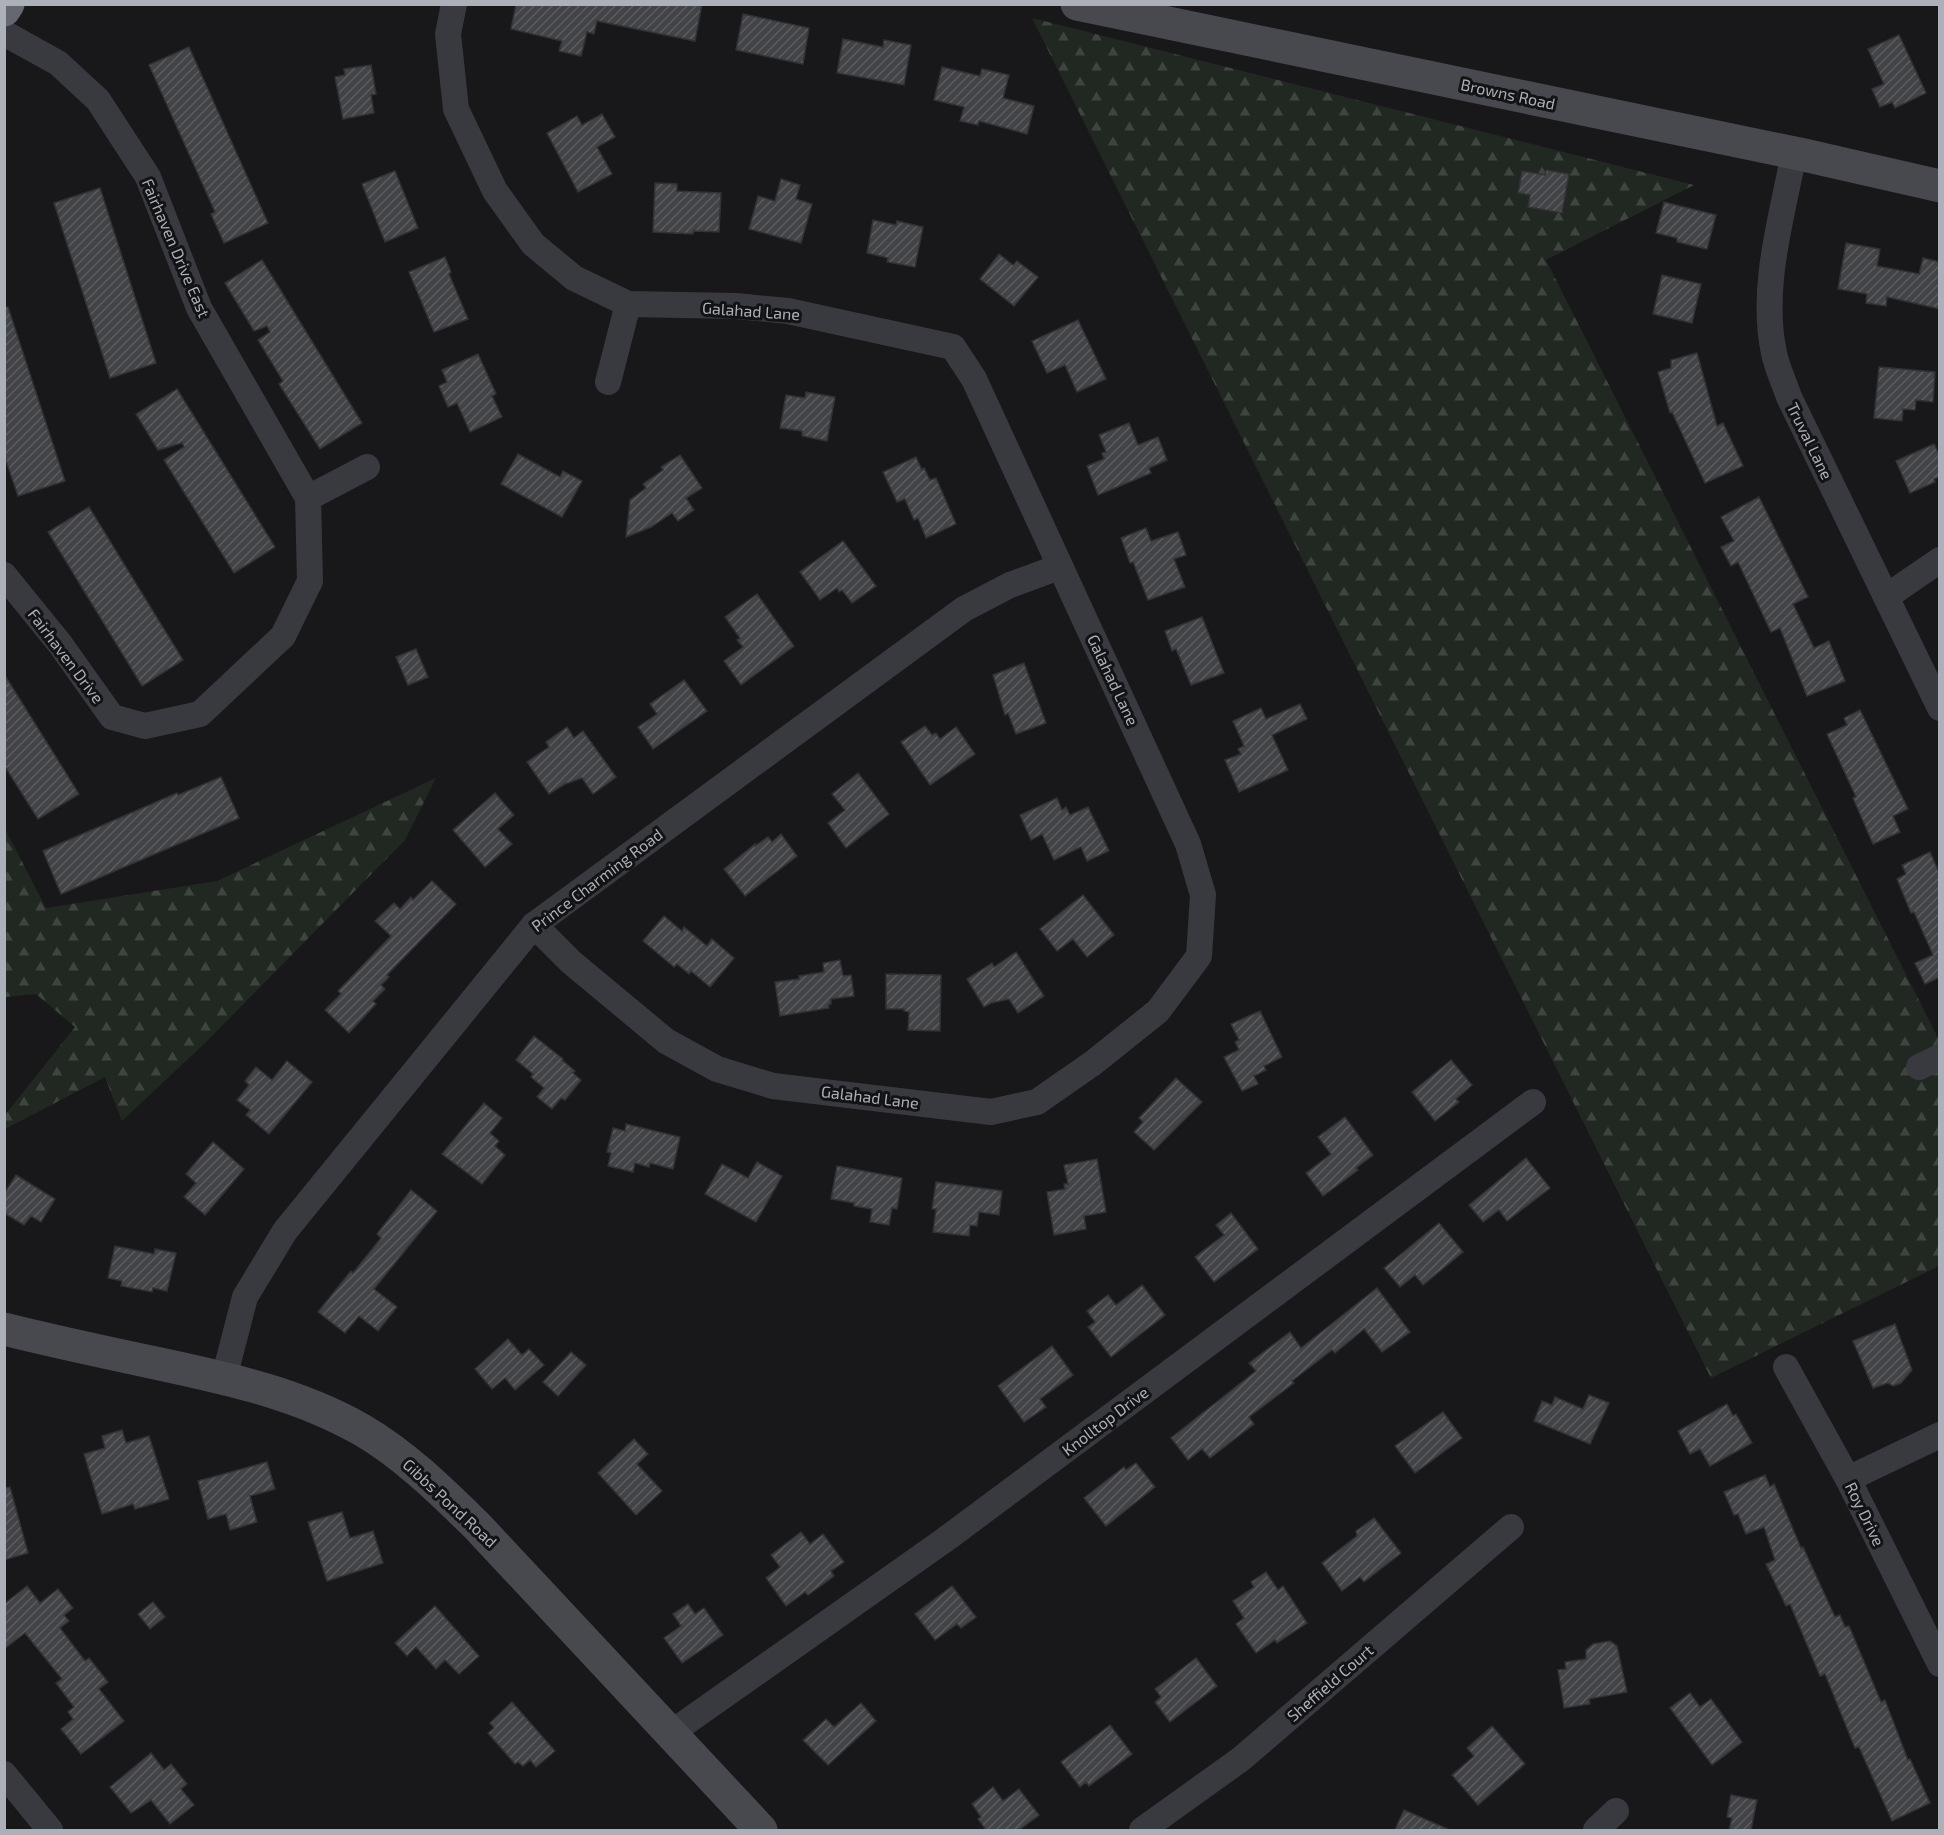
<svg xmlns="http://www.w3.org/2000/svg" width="1944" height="1835" font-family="'Exo 2',sans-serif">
<defs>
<pattern id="forest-firs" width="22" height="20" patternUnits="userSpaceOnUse" patternTransform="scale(1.5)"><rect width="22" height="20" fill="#202821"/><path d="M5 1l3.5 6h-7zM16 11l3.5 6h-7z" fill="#3e453f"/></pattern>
<pattern id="building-hatch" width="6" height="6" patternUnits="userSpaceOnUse" patternTransform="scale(1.5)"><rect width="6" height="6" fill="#424347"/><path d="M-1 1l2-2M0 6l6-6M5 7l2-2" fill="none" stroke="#5b5c5f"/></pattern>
</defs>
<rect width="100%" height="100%" fill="#18181a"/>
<g fill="url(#forest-firs)">
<polygon points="1032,18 1694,185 1546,260 1939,1040 1939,1266 1711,1378"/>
<polygon points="436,778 405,840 205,1043 122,1121 105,1077 5,1129 5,1115 75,1027 36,994 5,997 5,829 46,908 217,881"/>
</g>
<g fill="url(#building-hatch)" stroke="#323236" stroke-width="1.5">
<polygon points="516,4 702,4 695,41 597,21 594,34 587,32 581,56 559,51 562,41 511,29"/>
<polygon points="743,14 809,28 803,64 736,50"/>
<polygon points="1899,35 1926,93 1895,108 1892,102 1880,107 1872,89 1884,84 1868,49"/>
<polygon points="843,39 883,47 884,40 911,45 904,85 837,73"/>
<polygon points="189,47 268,223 224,243 211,214 215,212 149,65"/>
<polygon points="371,65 376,94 371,95 374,113 343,119 335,77 345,75 344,69"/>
<polygon points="942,67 980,76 982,69 1009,75 1003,98 1034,106 1027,134 979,121 978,125 960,121 964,107 934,100"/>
<polygon points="602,114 615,137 597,147 612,174 578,192 547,133 577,116 582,125"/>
<polygon points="1546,170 1569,174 1562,213 1528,207 1530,195 1518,193 1522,171 1545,175"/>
<polygon points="395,171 418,228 385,242 362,184"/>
<polygon points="781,179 800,185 796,199 812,204 801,243 749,229 758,196 775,201"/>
<polygon points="655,183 677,184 677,191 721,193 719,232 694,231 693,234 653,232"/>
<polygon points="100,188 156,363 110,378 54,203"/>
<polygon points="1664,202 1716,215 1707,249 1677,242 1677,238 1656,233"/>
<polygon points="873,220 896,225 897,221 923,227 915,267 887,262 888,258 867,253"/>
<polygon points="1846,243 1880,249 1877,266 1919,274 1923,258 1940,262 1940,309 1887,297 1886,306 1866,303 1867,294 1838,289"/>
<polygon points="999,254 1013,265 1017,261 1038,277 1014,306 980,279"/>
<polygon points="445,257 451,272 449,274 468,319 434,332 409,272"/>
<polygon points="262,260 362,423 320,449 279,384 283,381 258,340 270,332 267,326 254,331 225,283"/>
<polygon points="1662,275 1701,284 1692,323 1653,314"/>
<polygon points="4,307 8,307 65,481 18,496 4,455"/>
<polygon points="1078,320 1106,379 1077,392 1065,365 1047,373 1032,341"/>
<polygon points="1697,353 1717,426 1723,423 1743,466 1705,483 1672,412 1670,413 1658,372 1671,368 1671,360"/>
<polygon points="478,354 496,394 492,396 502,417 470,432 457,403 448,407 439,386 447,382 442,370"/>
<polygon points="1879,367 1935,372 1933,402 1916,400 1915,410 1903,409 1902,421 1874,418"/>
<polygon points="177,389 275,547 234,573 164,460 184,447 182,443 158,450 136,414"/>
<polygon points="806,392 835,397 827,441 802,436 802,431 780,428 786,395 805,398"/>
<polygon points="1129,423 1138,445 1158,437 1167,460 1149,468 1151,473 1098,495 1087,466 1104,459 1102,453 1106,452 1099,435"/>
<polygon points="1934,444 1940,456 1940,477 1934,479 1935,482 1910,493 1896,461"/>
<polygon points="518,454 560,477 563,471 582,481 562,517 501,484"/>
<polygon points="680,455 702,488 686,498 694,510 678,521 672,513 651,527 626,537 630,500 646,488 643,484 663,470 661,467"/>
<polygon points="916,457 922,470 924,468 930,480 936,478 956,524 926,538 918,518 914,520 905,499 897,502 883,472"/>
<polygon points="1759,497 1808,597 1793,604 1814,648 1829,641 1845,681 1807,696 1780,628 1771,632 1738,562 1731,566 1721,547 1734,541 1721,517"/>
<polygon points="89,507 183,660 142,686 48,532"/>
<polygon points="1146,528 1151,541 1178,532 1186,555 1174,559 1185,587 1148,600 1133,562 1130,563 1121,538"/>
<polygon points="843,541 876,586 852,603 842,590 839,592 837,588 820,600 800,572"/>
<polygon points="757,594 794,646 741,685 724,661 743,647 737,640 740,638 725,617"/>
<polygon points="1202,617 1224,673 1191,685 1176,649 1172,651 1165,631"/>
<polygon points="416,649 428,677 408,685 396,657"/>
<polygon points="1024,663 1046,723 1016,734 1008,713 1005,715 993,675"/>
<polygon points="4,674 79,794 38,819 4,765"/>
<polygon points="684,680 707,711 653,749 638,727 657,714 650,704"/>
<polygon points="1300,704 1307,719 1272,735 1288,770 1239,792 1225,760 1241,754 1238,749 1244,746 1233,721 1261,708 1266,719"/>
<polygon points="1860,710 1908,809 1893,816 1900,832 1873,844 1853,798 1856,797 1827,734 1847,725 1844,718"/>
<polygon points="925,726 932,735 936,733 940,739 956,727 975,754 930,785 901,742"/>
<polygon points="567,727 574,738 583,731 616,777 593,794 582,778 565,784 549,794 527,762 549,747 546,742"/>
<polygon points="858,773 889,814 846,848 828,823 845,810 832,794"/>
<polygon points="221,777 239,818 61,894 43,851 177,793 178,795"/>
<polygon points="495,793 514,815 498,829 512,844 485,867 453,830"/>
<polygon points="1057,798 1062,810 1066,807 1070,815 1088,807 1109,851 1087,861 1081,847 1054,860 1042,834 1031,840 1020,815"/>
<polygon points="781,834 797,856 745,896 724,869 755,844 755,846 768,837 772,842"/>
<polygon points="1930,852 1940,875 1940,977 1925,984 1915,963 1933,955 1914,912 1911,913 1897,879 1906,874 1902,865"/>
<polygon points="432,881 456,904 387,975 389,977 381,985 385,989 373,1001 376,1004 349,1033 325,1010 341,994 338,991 391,936 375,921 394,903 400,909 411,897 413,900"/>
<polygon points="1083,895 1114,935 1087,957 1073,939 1057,951 1040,929"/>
<polygon points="664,916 682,931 684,927 707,946 712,939 734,958 710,987 691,971 689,974 677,964 674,967 643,941"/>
<polygon points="1016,952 1044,996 1018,1013 1009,999 991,1003 984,1007 967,979 992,963 994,967"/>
<polygon points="840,960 843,976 851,975 854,996 831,999 831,1004 828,1005 829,1008 780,1016 775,982 799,979 799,976 824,972 823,963"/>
<polygon points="886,974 941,975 940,1031 908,1030 909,1012 904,1011 904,1009 886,1009"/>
<polygon points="1260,1011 1282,1057 1264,1066 1266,1070 1254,1076 1258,1084 1242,1091 1224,1057 1239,1050 1235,1042 1239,1040 1231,1024"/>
<polygon points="534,1036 563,1059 562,1060 575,1071 573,1073 581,1080 565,1100 561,1098 552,1109 537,1097 544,1088 531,1077 533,1074 516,1060"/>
<polygon points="1451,1060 1472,1085 1456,1099 1459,1102 1435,1121 1412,1092"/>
<polygon points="287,1061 312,1082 269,1134 246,1115 250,1110 237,1100 249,1085 245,1081 256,1067 272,1080"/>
<polygon points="1176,1078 1202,1102 1154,1150 1134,1132 1143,1122 1139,1118"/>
<polygon points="484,1103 502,1118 490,1133 499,1141 495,1146 505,1155 482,1184 442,1154"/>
<polygon points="1345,1117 1373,1155 1356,1168 1358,1170 1323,1196 1306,1173 1331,1154 1318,1137"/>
<polygon points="626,1124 680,1137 673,1169 650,1163 649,1167 635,1163 633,1172 608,1166 611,1153 607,1152 613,1128 625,1131"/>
<polygon points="213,1142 244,1169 205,1215 184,1197 196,1183 186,1174"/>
<polygon points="1526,1158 1550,1188 1507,1221 1499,1210 1483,1222 1469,1205"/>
<polygon points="1097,1159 1106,1212 1084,1216 1086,1229 1054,1235 1047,1192 1065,1189 1064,1184 1068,1184 1064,1165"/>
<polygon points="757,1162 782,1176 756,1222 705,1194 722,1164 748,1178"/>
<polygon points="837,1166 902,1178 897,1209 892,1208 889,1225 870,1222 872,1209 854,1206 854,1203 831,1199"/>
<polygon points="16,1175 55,1199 41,1222 31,1216 24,1225 4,1213 4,1194"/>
<polygon points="936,1182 1002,1191 999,1215 979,1212 977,1226 970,1225 969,1236 933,1232 936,1209 932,1209"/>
<polygon points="411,1190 437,1211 374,1289 397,1307 378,1331 359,1316 345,1333 318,1312 351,1271 353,1273 381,1238 377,1234"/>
<polygon points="1231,1213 1258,1249 1214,1282 1195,1257 1224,1235 1216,1225"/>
<polygon points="1439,1223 1463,1252 1423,1285 1415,1275 1400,1287 1384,1268"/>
<polygon points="115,1246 154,1254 155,1249 176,1253 167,1291 153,1288 152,1292 121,1286 122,1281 108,1278"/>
<polygon points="1142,1285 1165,1315 1111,1357 1088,1327 1095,1322 1087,1311 1108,1295 1116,1305"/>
<polygon points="1377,1288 1410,1332 1382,1352 1364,1329 1335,1353 1332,1350 1292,1381 1294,1383 1249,1417 1254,1424 1210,1458 1202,1449 1188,1460 1171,1438 1256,1371 1249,1363 1290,1332 1301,1348"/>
<polygon points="1895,1324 1912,1370 1901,1383 1893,1386 1888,1383 1873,1388 1853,1341"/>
<polygon points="508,1339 522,1355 529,1349 544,1365 515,1390 505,1378 492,1389 475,1369"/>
<polygon points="1052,1346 1073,1375 1040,1399 1046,1407 1024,1422 998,1386"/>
<polygon points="571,1352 586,1365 558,1396 543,1382"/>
<polygon points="1589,1395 1609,1403 1590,1444 1534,1421 1542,1401 1552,1405 1555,1397 1583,1409"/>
<polygon points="1727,1404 1733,1416 1736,1414 1752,1443 1710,1466 1700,1449 1690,1454 1678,1431"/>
<polygon points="1443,1412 1462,1438 1415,1473 1395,1446"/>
<polygon points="122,1430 126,1443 149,1436 169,1499 135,1509 133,1504 102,1514 84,1454 105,1448 102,1436"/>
<polygon points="634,1439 648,1454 637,1464 662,1491 636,1515 598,1473"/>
<polygon points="267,1462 275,1489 250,1496 257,1522 230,1530 226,1514 208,1519 198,1481"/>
<polygon points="1136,1463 1155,1487 1106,1526 1084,1498 1124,1467 1126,1470"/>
<polygon points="1765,1475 1770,1487 1774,1484 1801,1548 1803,1547 1835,1617 1840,1615 1845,1627 1849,1626 1881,1702 1885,1700 1908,1760 1910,1759 1930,1803 1892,1821 1859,1747 1855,1748 1825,1674 1820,1676 1790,1604 1786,1606 1766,1564 1775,1560 1764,1527 1746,1534 1738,1514 1734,1515 1724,1492"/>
<polygon points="10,1487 28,1553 4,1560 4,1488"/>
<polygon points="342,1512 350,1538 373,1531 383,1563 327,1581 308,1522"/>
<polygon points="1374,1518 1401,1553 1364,1582 1360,1577 1342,1591 1322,1563 1357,1536 1356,1531"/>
<polygon points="801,1532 810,1544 823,1534 844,1562 831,1571 834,1576 808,1595 805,1592 786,1606 766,1578 780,1567 771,1555"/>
<polygon points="1266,1572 1278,1590 1283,1586 1307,1623 1277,1643 1275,1640 1256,1653 1236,1624 1244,1618 1233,1601 1254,1587 1251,1582"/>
<polygon points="27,1586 40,1603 58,1589 73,1608 64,1615 69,1621 60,1628 85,1661 89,1658 108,1682 99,1689 124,1721 81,1754 61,1729 73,1719 68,1712 74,1707 56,1683 62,1679 25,1633 4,1649 4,1604"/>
<polygon points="952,1586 976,1617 961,1628 957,1624 935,1640 915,1614"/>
<polygon points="153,1602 165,1617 150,1629 138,1614"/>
<polygon points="688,1604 695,1614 704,1608 723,1635 682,1663 664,1638 681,1626 673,1614"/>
<polygon points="435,1606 479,1656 459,1674 445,1660 436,1669 416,1647 407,1656 395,1643"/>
<polygon points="1610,1641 1617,1646 1627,1692 1589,1699 1590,1704 1564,1708 1558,1670 1566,1669 1565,1662 1586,1659 1586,1650 1593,1644"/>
<polygon points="1196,1658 1217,1686 1170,1722 1155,1702 1161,1697 1155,1689"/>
<polygon points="1690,1693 1700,1707 1711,1699 1742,1742 1712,1765 1670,1708"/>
<polygon points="512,1702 555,1751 536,1767 530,1760 523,1766 518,1762 515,1764 488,1733 494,1728 490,1723"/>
<polygon points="861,1703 876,1721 828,1765 803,1740 826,1719 834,1727"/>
<polygon points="1110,1725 1132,1754 1089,1786 1086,1782 1080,1787 1061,1762"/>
<polygon points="1492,1726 1525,1764 1478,1805 1452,1775 1474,1756 1467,1748"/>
<polygon points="151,1753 164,1770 171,1764 187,1784 181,1789 194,1805 170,1824 151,1800 131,1813 110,1787"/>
<polygon points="993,1787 1003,1801 1019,1789 1039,1815 1019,1830 986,1830 978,1819 981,1817 972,1804"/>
<polygon points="1731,1795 1757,1800 1751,1830 1729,1830 1732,1818 1727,1817"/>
<polygon points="1404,1810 1450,1830 1395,1830"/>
</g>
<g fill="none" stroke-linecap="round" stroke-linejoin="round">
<g stroke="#393a3f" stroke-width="26">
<polyline points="454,4 448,34 456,109 495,191 533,244 574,278 628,304 736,306 788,311 953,347 974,379 1188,844 1203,895 1199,956 1158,1011 1093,1063 1037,1102 991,1112 773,1086 717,1069 666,1041 571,962 534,925"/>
<polyline points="4,33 58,63 98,100 148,177 199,308 308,498 310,581 283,636 200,714 145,726 112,717 60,644 4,575"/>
<path d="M1794 153C1782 217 1760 288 1774 353 1777 368 1784 382 1789 397L1940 708"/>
<polyline points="608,382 628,304"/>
<polyline points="308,498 367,467"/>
<polyline points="1886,597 1940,560"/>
<polyline points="1919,1067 1940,1057"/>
<polyline points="1786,1367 1848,1479 1940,1664"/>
<polyline points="224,1378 245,1297 285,1231 534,925 964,609 1010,585 1059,567"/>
<polyline points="1848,1479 1940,1435"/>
<polyline points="671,1733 946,1539 1533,1102"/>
<polyline points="4,1774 50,1830"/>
<polyline points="1142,1830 1241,1759 1511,1527"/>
<polyline points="1596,1830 1616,1811"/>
</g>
<g stroke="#47494f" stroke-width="33">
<polyline points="1077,4 1804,155 1940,186"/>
<path d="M4 1329C56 1342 108 1353 160 1364 230 1379 299 1394 362 1430 405 1455 442 1492 477 1526L761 1830"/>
</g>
<polyline stroke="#656870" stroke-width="33" points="4,10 8,4"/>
</g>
<g text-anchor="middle" stroke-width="6" stroke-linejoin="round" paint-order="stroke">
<g font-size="16" fill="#abb0b9" stroke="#131315">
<text transform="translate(1508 94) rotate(12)" y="6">Browns Road</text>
<text transform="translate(176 248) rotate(67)" y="6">Fairhaven Drive East</text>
<text transform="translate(751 311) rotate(4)" y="6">Galahad Lane</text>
<text transform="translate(1810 441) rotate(64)" y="6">Truval Lane</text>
<text transform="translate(66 656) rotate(53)" y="6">Fairhaven Drive</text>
<text transform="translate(1113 680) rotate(65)" y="6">Galahad Lane</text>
<text transform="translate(597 880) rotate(-37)" y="6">Prince Charming Road</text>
<text transform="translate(870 1097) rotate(7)" y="6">Galahad Lane</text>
<text transform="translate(1105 1421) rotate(-37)" y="6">Knolltop Drive</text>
<text transform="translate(450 1503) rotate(43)" y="6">Gibbs Pond Road</text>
<text transform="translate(1865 1514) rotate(64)" y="6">Roy Drive</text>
<text transform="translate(1330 1683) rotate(-41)" y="6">Sheffield Court</text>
</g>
</g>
<rect width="1944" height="1835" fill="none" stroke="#abb0b9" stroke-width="12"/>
</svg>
